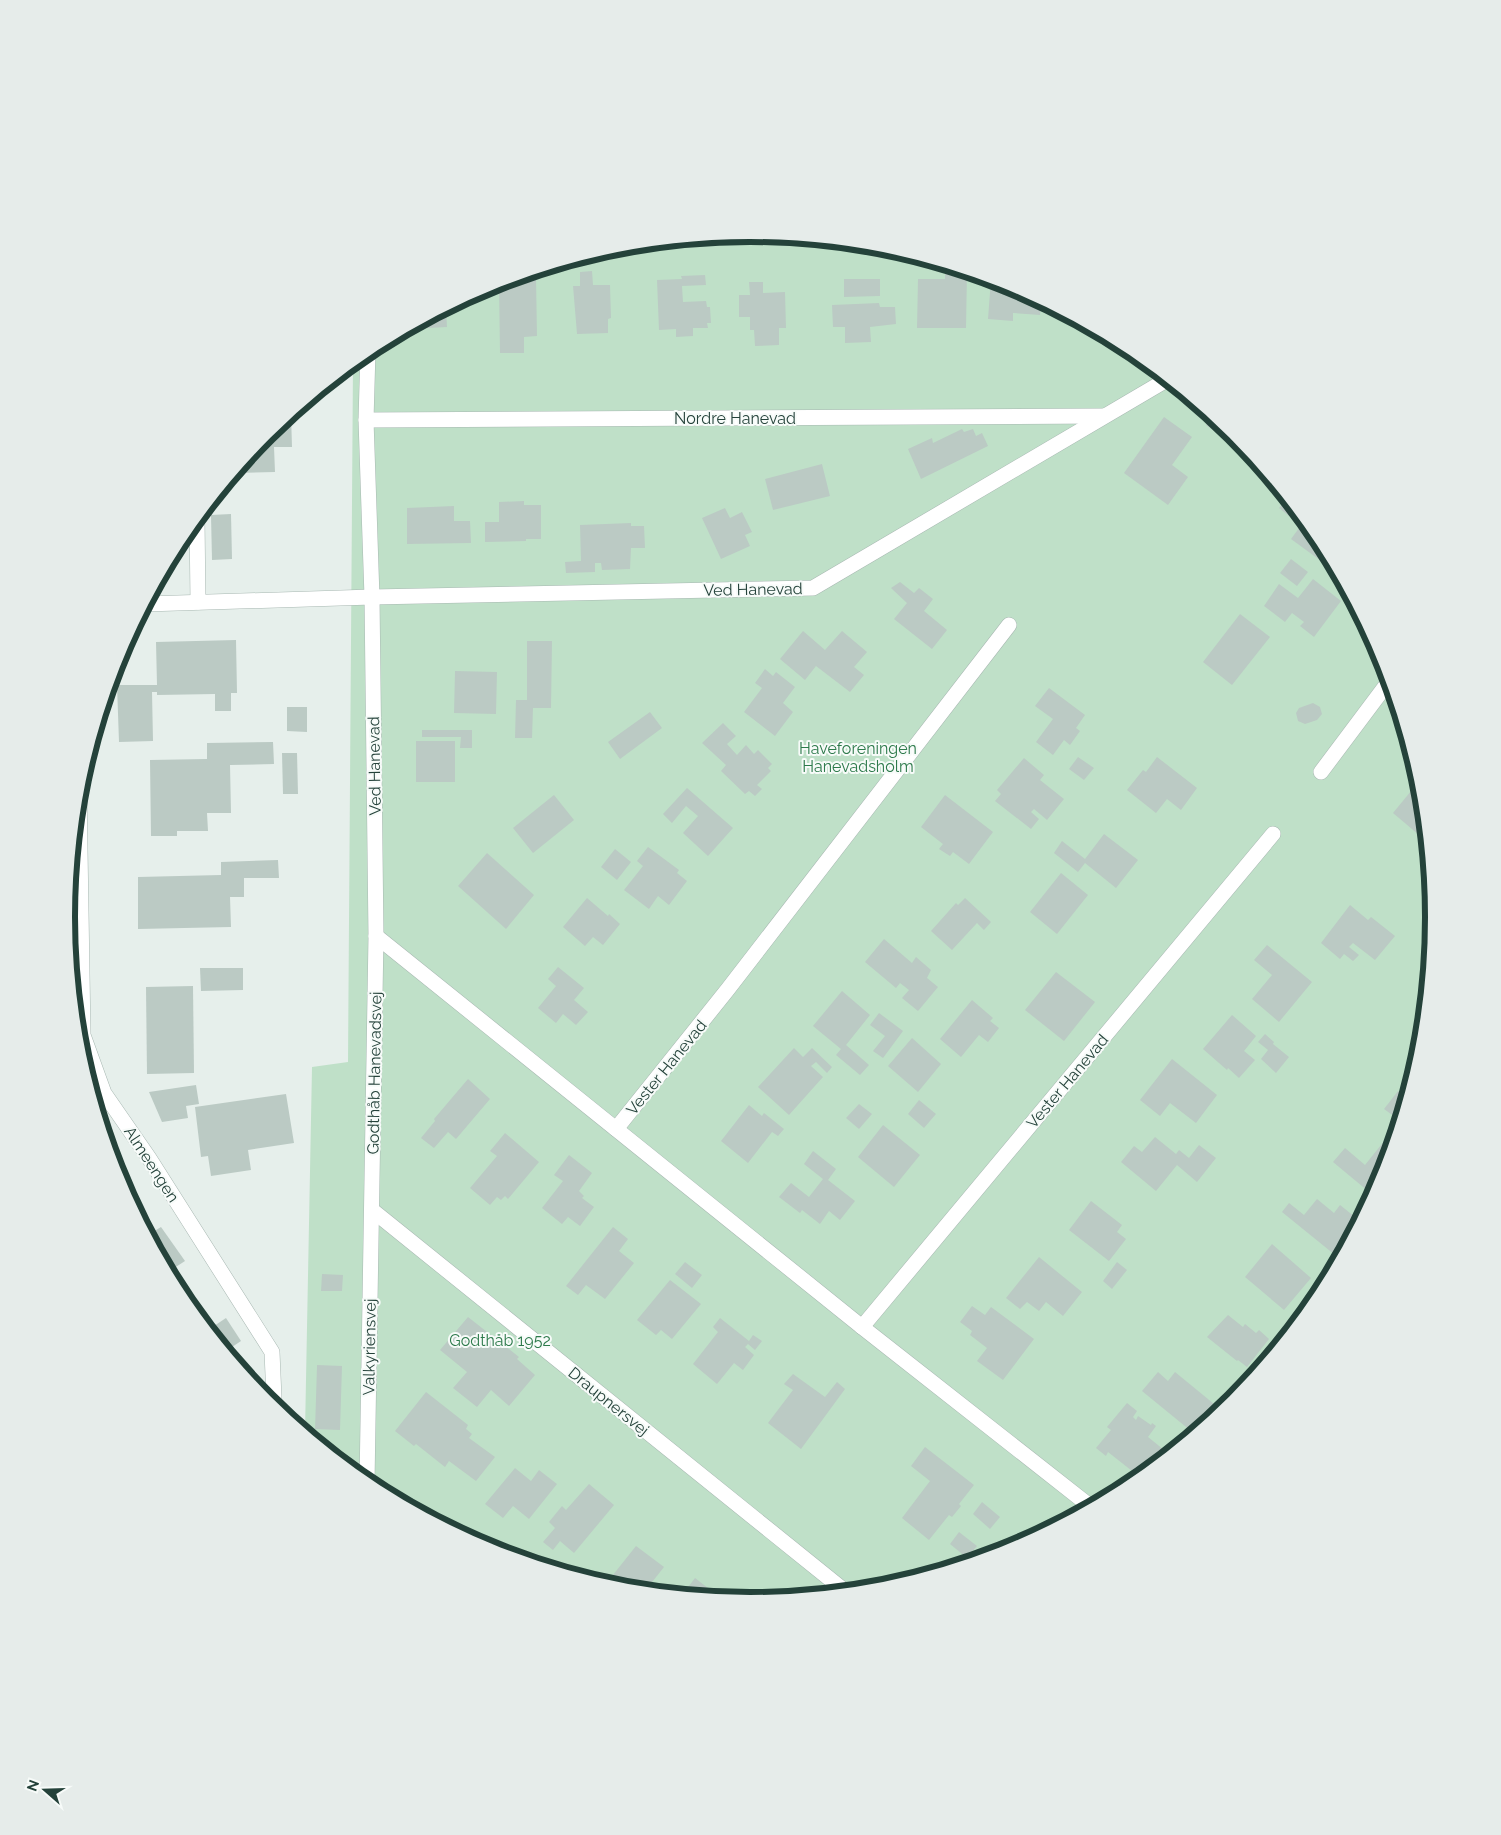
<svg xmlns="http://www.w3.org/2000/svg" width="1501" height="1835" font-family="Raleway,sans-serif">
<rect width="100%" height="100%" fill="#e6efeb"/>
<polygon fill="#bfe0c8" points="751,233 884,246 1013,285 1131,349 1235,434 1320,538 1383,656 1422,784 1435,918 1422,1051 1383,1180 1319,1298 1234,1402 1130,1487 1012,1550 884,1589 750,1602 617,1589 488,1550 370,1486 305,1432 312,1067 348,1062 353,363 371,348 489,285 617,246"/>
<g fill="#bbcac4">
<polygon points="945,265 967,272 966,328 917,328 918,279 945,279"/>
<polygon points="592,271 593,285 610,285 611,318 608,319 608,333 577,334 573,286 580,286 580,272"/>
<polygon points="705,275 706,285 682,286 683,302 706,301 707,307 710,307 711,323 707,323 708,328 693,328 693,336 676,337 676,329 659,330 657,280 682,279 681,276"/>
<polygon points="536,277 537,336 524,337 524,353 500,353 499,282 514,278"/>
<polygon points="844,279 880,279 880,296 844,297"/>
<polygon points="991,279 1013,285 1043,302 1043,305 1041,304 1040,315 1013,313 1013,321 988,319"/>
<polygon points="749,282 763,282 763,293 785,292 786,328 779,328 779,345 755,346 754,330 750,330 750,317 739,317 739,295 750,295"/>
<polygon points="879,303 880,307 895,307 896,324 870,327 871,342 845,343 845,327 833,327 832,305"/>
<polygon points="446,308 447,327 408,329"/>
<polygon points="291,414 292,447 274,447 275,472 235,473 267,433"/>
<polygon points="1213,416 1235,434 1254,459 1206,425"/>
<polygon points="1164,417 1192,437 1172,465 1188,477 1168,505 1124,473"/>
<polygon points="962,429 964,432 973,429 976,436 982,433 988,446 921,479 908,449 932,438 933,443"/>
<polygon points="822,464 830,496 773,510 765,479"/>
<polygon points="1287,498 1295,508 1289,516 1279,508"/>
<polygon points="524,501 524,505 541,505 541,539 526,539 526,541 485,542 485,522 499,522 499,502"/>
<polygon points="454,506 454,521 470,521 471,543 407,544 407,508"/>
<polygon points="725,508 730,518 742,512 752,532 745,535 750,546 721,559 702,518"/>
<polygon points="231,514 232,559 212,560 211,515"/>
<polygon points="1305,520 1320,538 1339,574 1291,539"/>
<polygon points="631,523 631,526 644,526 645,548 631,548 630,569 602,570 601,563 595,563 595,572 566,573 565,562 581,561 580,525"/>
<polygon points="1291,559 1308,572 1297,586 1280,573"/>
<polygon points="1313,579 1341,601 1314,637 1300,626 1304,622 1292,613 1285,622 1264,606 1279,584 1298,598"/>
<polygon points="900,582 914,593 919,588 933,599 924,611 947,630 932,649 894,619 907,603 891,588"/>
<polygon points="1240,614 1270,637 1232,685 1203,662"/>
<polygon points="803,631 825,650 842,631 867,652 854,667 864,675 850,692 816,666 805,680 780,659"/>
<polygon points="236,640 237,693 231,693 231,711 215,711 215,694 157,695 157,692 152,692 153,741 119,742 117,685 157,685 156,642"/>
<polygon points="527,641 552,641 551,708 533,708 532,738 515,738 516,700 527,700"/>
<polygon points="765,669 773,676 776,672 795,687 783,703 793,712 775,736 744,712 762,688 755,683"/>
<polygon points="455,671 497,672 496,714 454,713"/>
<polygon points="1049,688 1085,715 1076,728 1080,731 1070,745 1064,740 1053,755 1036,742 1053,719 1035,706"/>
<polygon points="1313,703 1320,707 1322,714 1317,720 1305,724 1298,721 1296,713 1299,708"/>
<polygon points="287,707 307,707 307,732 287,731"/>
<polygon points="650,712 662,728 620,759 608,742"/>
<polygon points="723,723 736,736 727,744 737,755 746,745 754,754 758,750 772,764 768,768 771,771 757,785 762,789 755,796 749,791 745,794 721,771 726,765 702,743"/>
<polygon points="422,730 472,730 472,748 460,748 461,737 422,737"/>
<rect x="416" y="741" width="39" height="41"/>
<polygon points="273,742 274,764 230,765 231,813 207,813 208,831 177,831 177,836 151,836 150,760 207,759 207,743"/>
<polygon points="282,753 297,753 298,794 283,794"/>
<polygon points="1078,757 1094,768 1084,780 1069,769"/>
<polygon points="1157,757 1197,788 1181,810 1167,799 1156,813 1127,790 1143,770 1146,772"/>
<polygon points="1024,758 1044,775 1040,780 1064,799 1047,820 1034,809 1031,812 1039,819 1031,829 995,801 1001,794 997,790"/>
<polygon points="1416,785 1422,790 1427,838 1425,840 1393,813"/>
<polygon points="687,788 733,828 708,856 683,833 698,816 686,806 672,823 663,814"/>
<polygon points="554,795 574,820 533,853 513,828"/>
<polygon points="945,795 993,832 969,864 953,852 950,856 939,849 943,844 921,827"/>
<polygon points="1104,834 1138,860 1116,888 1085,863 1078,872 1054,853 1062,841 1085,859"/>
<polygon points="648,847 679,870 677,873 687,881 669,905 658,896 649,909 624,890 643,866 637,861"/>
<polygon points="615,849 631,862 617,880 601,867"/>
<polygon points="487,853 534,895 506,929 458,886"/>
<polygon points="278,860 279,878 244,878 244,897 230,897 231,927 138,929 138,877 221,875 221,862"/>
<polygon points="1061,873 1088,895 1057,934 1030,912"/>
<polygon points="587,898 608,916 609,914 620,924 603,945 593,937 585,946 563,927"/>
<polygon points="965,898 991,922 984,930 977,923 952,950 931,931 956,903 958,905"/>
<polygon points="1350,905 1368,920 1371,917 1395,936 1375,960 1353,943 1349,947 1359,955 1353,961 1344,954 1340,959 1321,943"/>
<polygon points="884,939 912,963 916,957 931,970 927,978 938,987 918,1011 902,998 909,990 900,983 896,988 865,962"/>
<polygon points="1267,945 1312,982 1279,1022 1252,999 1272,975 1254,960"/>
<polygon points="558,967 584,988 574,1000 588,1012 576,1025 563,1014 556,1023 538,1008 556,986 548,979"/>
<polygon points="200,968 243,968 243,990 201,991"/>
<polygon points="1056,972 1095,1002 1064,1041 1025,1010"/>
<polygon points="193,986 194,1073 147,1074 146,987"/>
<polygon points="842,991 870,1015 846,1045 869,1065 860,1075 836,1055 841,1049 813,1026"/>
<polygon points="972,1000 993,1018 990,1021 999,1028 988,1042 979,1035 961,1057 940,1039"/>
<polygon points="879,1013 903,1031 883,1058 873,1051 885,1036 870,1025"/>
<polygon points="1232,1015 1256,1036 1244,1051 1255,1060 1239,1078 1228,1068 1227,1070 1203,1049"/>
<polygon points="1265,1034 1274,1042 1273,1044 1289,1057 1276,1073 1261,1059 1268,1050 1258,1042"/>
<polygon points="912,1038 941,1064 918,1092 888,1066"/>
<polygon points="794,1048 803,1057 812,1048 832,1067 827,1073 816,1062 811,1066 823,1077 789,1115 758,1087"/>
<polygon points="1172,1059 1217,1095 1196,1123 1170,1103 1160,1116 1140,1100"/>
<polygon points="468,1079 490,1099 456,1139 448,1132 434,1148 421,1138 435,1121 434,1119"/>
<polygon points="196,1085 199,1104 186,1106 188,1118 162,1122 149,1092"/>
<polygon points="1398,1091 1407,1098 1406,1103 1395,1117 1384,1109"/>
<polygon points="286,1094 294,1143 248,1150 251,1170 211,1176 208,1156 201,1157 195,1107"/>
<polygon points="919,1100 936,1114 924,1128 908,1114"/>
<polygon points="859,1104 872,1114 859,1129 846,1118"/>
<polygon points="749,1105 762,1116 764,1113 784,1129 778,1136 772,1132 748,1163 721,1141"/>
<polygon points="883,1125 920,1155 894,1187 858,1157"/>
<polygon points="505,1133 539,1162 508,1199 505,1196 501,1200 497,1197 490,1205 470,1188 497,1156 490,1151"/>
<polygon points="1155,1137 1176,1154 1179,1150 1189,1158 1199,1145 1216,1158 1197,1182 1177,1165 1156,1191 1121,1162 1134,1146 1142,1152"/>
<polygon points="1385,1140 1393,1146 1383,1180 1374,1196 1333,1162 1345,1148 1365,1165"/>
<polygon points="813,1151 836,1169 828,1180 855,1201 840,1220 829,1211 820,1224 802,1210 800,1213 779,1197 791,1183 809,1197 823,1179 804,1164"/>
<polygon points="569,1155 592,1173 579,1191 584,1196 582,1198 594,1207 580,1226 568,1217 562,1224 542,1208 563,1181 554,1175"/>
<polygon points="1317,1199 1334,1213 1340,1205 1360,1221 1340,1259 1282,1212 1289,1203 1304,1215"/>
<polygon points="1091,1201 1122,1225 1117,1232 1126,1239 1109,1261 1069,1230"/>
<polygon points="161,1227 185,1261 168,1272 148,1235"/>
<polygon points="613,1227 628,1239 619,1251 634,1263 605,1299 586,1285 578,1295 566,1286"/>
<polygon points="1272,1244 1311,1278 1284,1310 1245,1277"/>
<polygon points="1039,1257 1082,1292 1063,1316 1046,1302 1039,1311 1027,1302 1020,1309 1006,1298"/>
<polygon points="685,1262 702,1275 692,1288 675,1274"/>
<polygon points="1117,1262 1127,1270 1112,1289 1103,1281"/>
<polygon points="322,1274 343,1275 342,1291 321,1291"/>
<polygon points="670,1280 701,1304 672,1339 661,1330 656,1335 637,1320"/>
<polygon points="972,1306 985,1315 991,1307 1034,1339 1003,1380 977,1361 987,1348 970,1335 972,1331 960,1322"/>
<polygon points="1228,1315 1243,1327 1245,1324 1256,1333 1259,1330 1269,1339 1247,1367 1238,1360 1237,1361 1207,1337"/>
<polygon points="468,1317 519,1357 517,1359 535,1375 509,1406 491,1390 477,1407 453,1388 467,1372 440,1350"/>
<polygon points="226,1318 241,1341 226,1351 208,1330"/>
<polygon points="720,1318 749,1341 753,1335 762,1341 755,1350 748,1344 745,1347 754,1355 743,1370 734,1363 717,1384 693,1364 718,1332 713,1327"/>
<polygon points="317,1365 342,1366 340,1430 315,1429"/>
<polygon points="1158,1372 1168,1381 1175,1372 1214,1404 1207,1412 1215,1418 1197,1432 1192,1429 1191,1431 1142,1391"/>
<polygon points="793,1374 825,1397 837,1382 845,1389 801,1449 768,1423 793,1390 784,1384"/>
<polygon points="426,1392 468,1425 466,1429 472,1434 469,1438 495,1457 476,1481 449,1461 445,1467 416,1444 414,1446 395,1431"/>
<polygon points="1127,1403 1137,1411 1133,1417 1136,1420 1138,1416 1151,1425 1152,1423 1156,1426 1148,1437 1169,1454 1141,1478 1108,1452 1106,1456 1096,1448 1111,1430 1107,1427"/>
<polygon points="925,1447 974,1485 959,1504 961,1506 952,1517 949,1515 929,1540 902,1518 930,1481 911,1466"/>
<polygon points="515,1468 531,1481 539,1470 557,1484 529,1519 513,1506 503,1518 485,1504"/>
<polygon points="589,1484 614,1505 574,1553 560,1541 553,1550 543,1542 555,1528 549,1522 562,1506 566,1510"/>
<polygon points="982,1502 1000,1517 990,1529 973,1514"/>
<polygon points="474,1531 493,1547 491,1550 467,1538"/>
<polygon points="959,1532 977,1546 967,1558 950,1544"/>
<polygon points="1024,1535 1031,1540 1015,1548"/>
<polygon points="636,1546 664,1567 645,1591 617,1589 605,1585"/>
<polygon points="695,1578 722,1599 682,1595"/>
</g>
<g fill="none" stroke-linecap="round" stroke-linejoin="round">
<defs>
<g id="lane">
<polyline points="712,237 772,235"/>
<polyline points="366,420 1104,416"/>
<polyline points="1321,772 1390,680"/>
<polyline points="376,936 862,1327 1091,1507"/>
<polyline points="616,1129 728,989 1009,625"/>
<polyline points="372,1210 846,1592"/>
<polyline points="862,1327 1273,834"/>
<polyline points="367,1483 376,936 372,597 366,420 368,351"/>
</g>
<g id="street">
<polyline points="197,519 198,602"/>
<polyline points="146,604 372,597 813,588 1168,379"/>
<polyline points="79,787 83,1035 104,1093 149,1158 272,1352 274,1398 271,1405"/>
</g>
</defs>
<use href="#lane" stroke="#a8b8b2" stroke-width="16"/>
<use href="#street" stroke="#a8b8b2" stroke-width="16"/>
<use href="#lane" stroke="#fff" stroke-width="15"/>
<use href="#street" stroke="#fff" stroke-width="15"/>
</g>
<g text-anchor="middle" stroke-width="4" stroke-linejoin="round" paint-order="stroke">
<g font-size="16" fill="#24423a" stroke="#f7fbf9">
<text x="735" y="424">Nordre Hanevad</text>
<text transform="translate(753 589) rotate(-1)" y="6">Ved Hanevad</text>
<text transform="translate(374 766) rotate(-91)" y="6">Ved Hanevad</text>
<text transform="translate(666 1067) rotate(-51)" y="6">Vester Hanevad</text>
<text transform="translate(374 1073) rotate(-89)" y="6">Godthåb Hanevadsvej</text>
<text transform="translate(1067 1081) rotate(-50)" y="6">Vester Hanevad</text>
<text transform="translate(152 1164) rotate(57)" y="6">Almeengen</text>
<text transform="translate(369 1347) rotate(-89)" y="6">Valkyriensvej</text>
<text transform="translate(609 1401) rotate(39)" y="6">Draupnersvej</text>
</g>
<g font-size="16" fill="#2d7a4b" stroke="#f7fbf9">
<text x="858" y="754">Haveforeningen<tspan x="858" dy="18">Hanevadsholm</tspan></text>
<text x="500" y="1346">Godthåb 1952</text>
</g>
</g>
<path d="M0 0H1501V1835H0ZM75 917a675 675 0 1 1 1350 0a675 675 0 1 1-1350 0Z" fill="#e6ecea" fill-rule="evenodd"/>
<path fill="none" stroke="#24423a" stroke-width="6" d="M75 917a675 675 0 1 1 1350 0a675 675 0 1 1-1350 0Z"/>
<g transform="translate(45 1790) rotate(290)" stroke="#f7fbf9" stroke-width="4" paint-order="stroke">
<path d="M0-4L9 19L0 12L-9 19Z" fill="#24423a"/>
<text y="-8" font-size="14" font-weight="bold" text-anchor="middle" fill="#24423a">N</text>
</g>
</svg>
